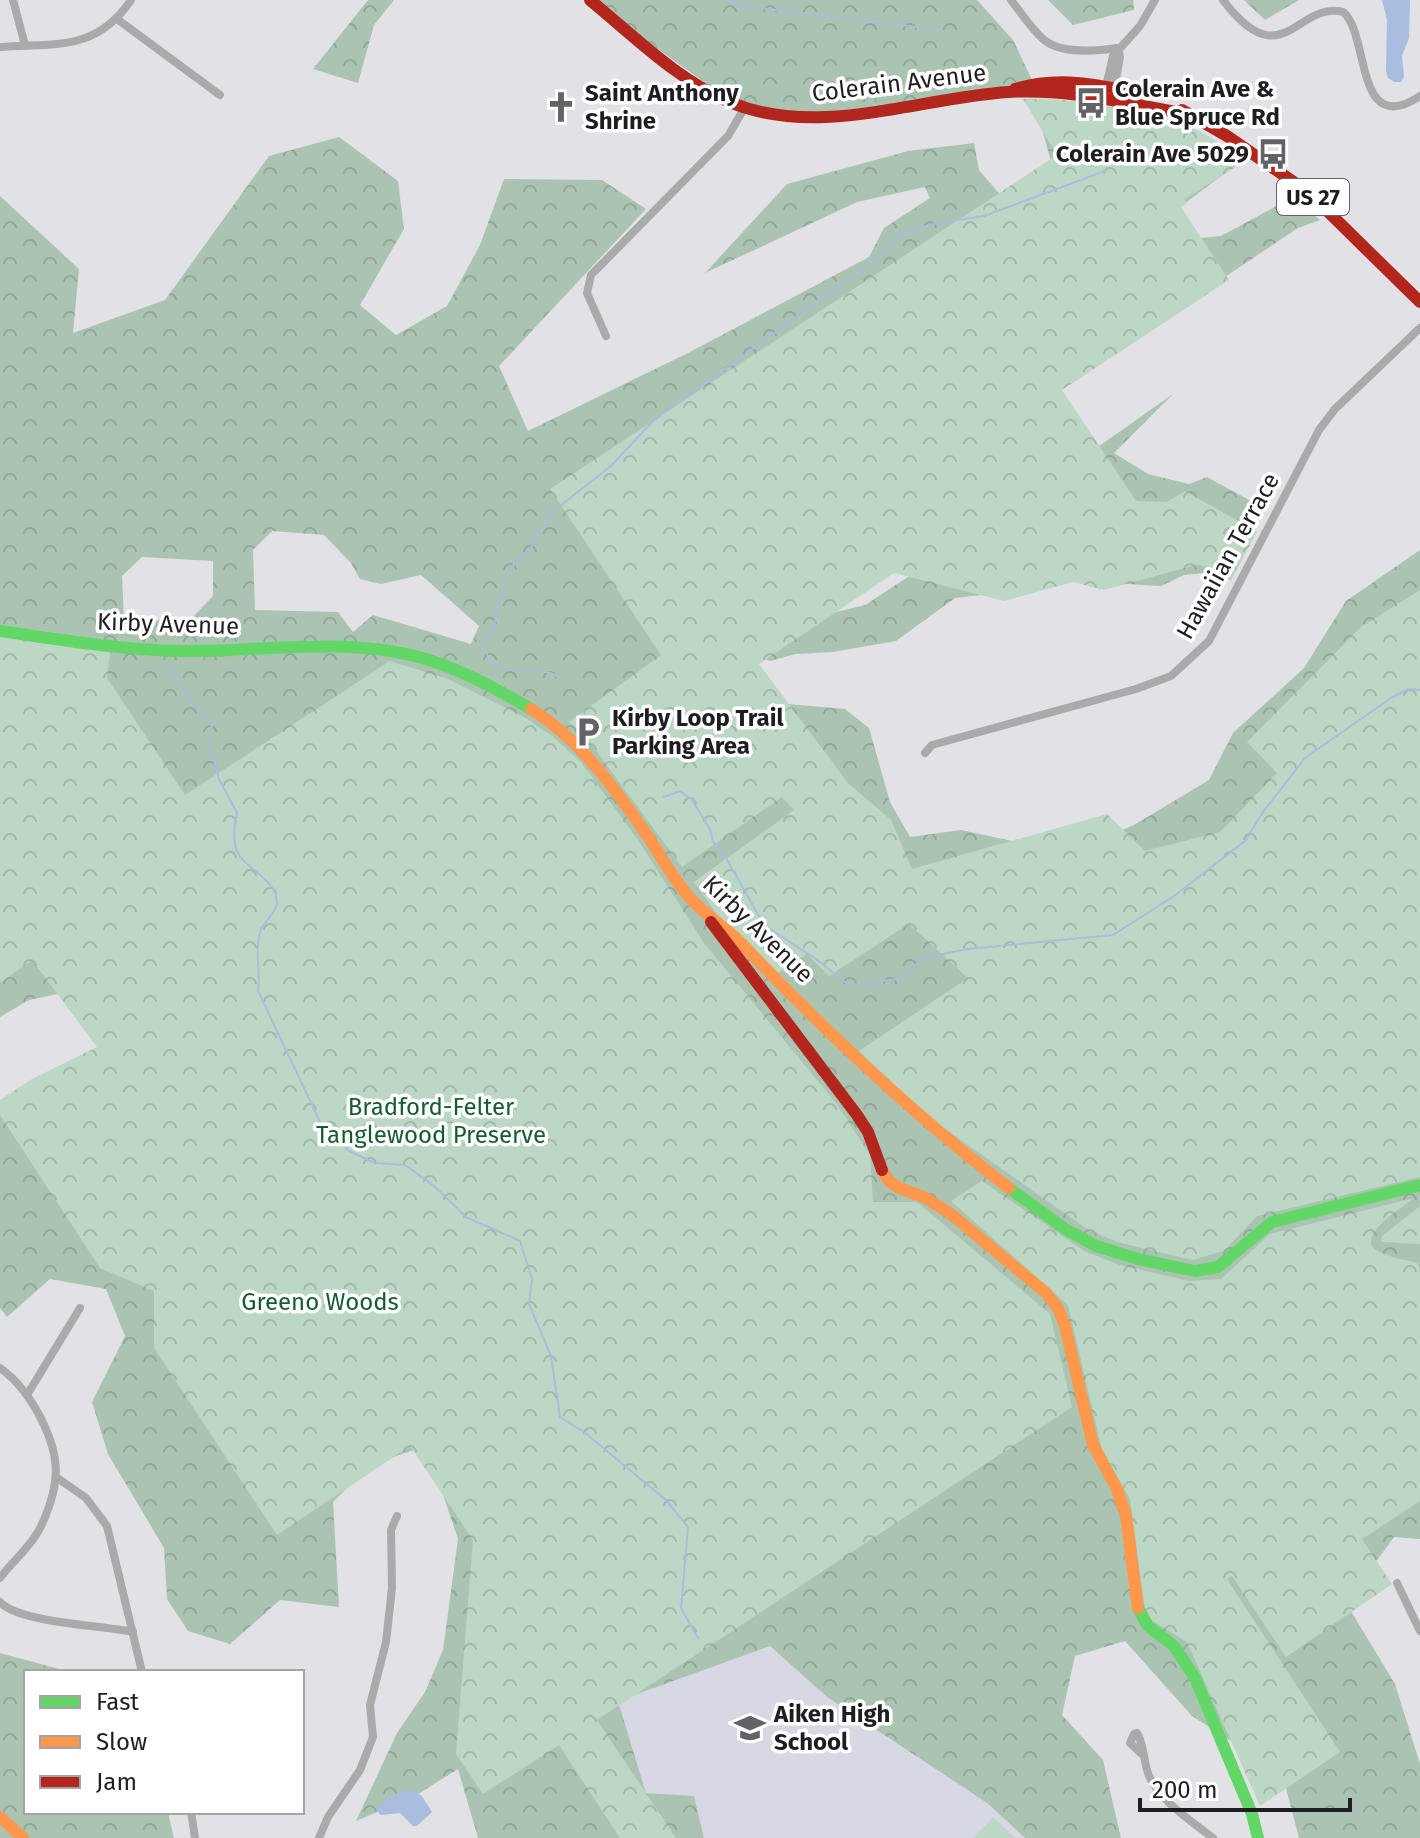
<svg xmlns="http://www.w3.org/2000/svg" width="1420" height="1838" font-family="'Fira Sans',sans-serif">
<defs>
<pattern id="forest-crowns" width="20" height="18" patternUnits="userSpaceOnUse" patternTransform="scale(2)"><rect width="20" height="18" fill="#abc4b2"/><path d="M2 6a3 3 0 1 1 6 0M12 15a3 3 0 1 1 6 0" fill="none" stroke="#93a899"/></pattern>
<pattern id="park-crowns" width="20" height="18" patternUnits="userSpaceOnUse" patternTransform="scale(2)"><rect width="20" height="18" fill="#bdd7c5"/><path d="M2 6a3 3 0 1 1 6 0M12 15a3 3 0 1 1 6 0" fill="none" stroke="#a2b8a9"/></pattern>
</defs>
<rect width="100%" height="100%" fill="#e1e1e6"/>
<polygon fill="#d8d8e5" points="770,1646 827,1697 987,1803 1025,1838 704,1838 694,1797 646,1793 618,1700"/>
<g fill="url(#forest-crowns)" fill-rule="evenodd">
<polygon points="368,0 394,0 374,25 358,83 313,69"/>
<polygon points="590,0 977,0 1013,40 1033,82 821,117 733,103"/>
<polygon points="1048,0 1133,0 1134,10 1073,25"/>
<polygon points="1244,0 1299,0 1265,20"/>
<path d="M1040 122 1237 164 1180 207 1200 238 1221 236 1293 197 1320 220 1298 228 929 475 643 672 776 703 845 709 869 728 890 802 910 837 961 830 1069 853 1134 825 1209 780 1233 733 1304 668 1346 601 1420 550V1539L1394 1537 1346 1603 1395 1684 1420 1764V1838H1299L1282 1773 1192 1716 1125 1641 1075 1656 1062 1715 1103 1760 1121 1838H1025L987 1803 827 1697 770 1646 618 1701 646 1793 694 1796 704 1838H478L458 1769 415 1796 356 1821 397 1733 425 1692 443 1650 458 1539 431 1459 414 1450 370 1465 333 1502 339 1607 280 1600 230 1644 188 1631 167 1599 164 1548 108 1454 92 1402 125 1336 106 1289 50 1279 7 1317 0 1308V1105L122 1053 96 986 29 1000 0 1017V196L79 269 73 333 165 300 269 156 339 137 398 181 404 229 360 305 396 335 447 306 480 245 504 179 602 180 646 209 499 366 528 431 690 352 869 257 884 228 930 198 925 187 857 202 705 273 787 184 908 151 974 143 979 170 1010 206 1056 179ZM272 531 324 535 351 563 360 579 381 584 421 575 479 626 471 644 373 615 353 632 338 612 255 610 253 550ZM142 557 213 561V596L189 621 124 620 122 576Z"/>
<polygon points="1173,394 1114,453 1148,474 1189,484 1207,477 1249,500 1256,515 1235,570 1184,575 1161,586 1028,578 998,593 955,598 896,641 833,652 796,654 770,661 725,646 779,626 865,605 986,526"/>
<polygon points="0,1653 70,1672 26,1672 26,1812 168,1812 174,1838 0,1838"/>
</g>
<g fill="url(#park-crowns)">
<path d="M1023 99C1071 97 1155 110 1199 131 1215 139 1230 151 1245 161L1185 199 1187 203 1181 207 1229 280 1062 390 1136 501 1167 502 1185 491 1257 532 1231 581 1199 564 1104 590 1073 582 1004 601 894 573 759 664 848 783 891 820 912 869 1107 814 1145 851 1220 832 1277 773 1247 742 1361 627 1420 590V1177L1257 1216 1224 1251 1192 1260 1117 1242 1087 1229 927 1116 859 1051 968 978 909 924 829 976 807 954 777 974 721 920 694 882 794 810 782 797 682 867 589 741 569 722 661 655 550 489 1057 155Z"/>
<polygon points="0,632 110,652 107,678 185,795 390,661 448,679 524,717 552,736 581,762 640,843 704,943 836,1103 870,1155 873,1202 917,1202 1050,1314 1072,1407 597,1720 676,1838 620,1838 559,1745 483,1794 456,1754 473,1540 410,1446 277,1535 154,1348 154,1291 100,1268 0,1115 0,1100 32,1079 97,1047 32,960 0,983"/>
<path d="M982 1181 1084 1251 1120 1265 1189 1281 1221 1279 1270 1234 1414 1198C1403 1207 1350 1239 1380 1252 1391 1258 1406 1260 1418 1263L1420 1275V1501L1362 1539 1392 1584 1286 1657 1232 1576 1227 1579 1340 1752 1260 1806 1187 1642 1146 1617 1130 1499 1102 1449 1068 1305 951 1201Z"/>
<polygon points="1420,1206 1420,1244 1381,1242 1382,1236"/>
</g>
<polygon fill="#bdd7c5" points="993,1817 1015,1838 973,1838"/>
<g fill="#a9bdde">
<polygon points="1382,0 1410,0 1409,38 1402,56 1404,77 1401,82 1394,82 1388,78 1386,71 1387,20"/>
<polygon points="409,1789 421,1795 432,1812 417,1826 413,1826 400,1813 381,1815 376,1810 386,1799"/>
</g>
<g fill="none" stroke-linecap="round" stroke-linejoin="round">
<g stroke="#a9bdde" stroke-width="2">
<polyline points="726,0 736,5 941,30"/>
<path d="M169 665 194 706 213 723 207 735 219 779 237 813C234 825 232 844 239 855 249 871 277 880 277 903 277 912 265 921 261 929 254 949 261 970 258 991L322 1126 349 1151 375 1163 405 1165 433 1185 466 1217 520 1241 532 1279 529 1304 551 1356 560 1417 584 1432 666 1500 688 1527 681 1608 698 1638"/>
<path d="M563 680C541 661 506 680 491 661 487 656 485 649 482 644L493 632 501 594 510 569 532 546 551 513 611 466 652 422 889 250 899 235 932 224 984 216 1105 171"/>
<polyline points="664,797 680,791 692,800 710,829 713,842 726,858 764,925 816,959 849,985 900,979 923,958 968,949 1113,935 1174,896 1245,841 1263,812 1305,758 1391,698 1409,689 1420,690"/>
</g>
<g stroke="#aaa" stroke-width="8">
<polyline points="13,0 25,45"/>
<path d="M1011 0C1021 13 1031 28 1043 39 1061 55 1097 51 1118 48"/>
<path d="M1223 0C1283 79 1297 0 1343 12 1370 33 1354 140 1420 96"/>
<polyline points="117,19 220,95"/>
<path d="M0 47C55 43 96 52 131 0"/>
<polyline points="1106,87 1113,56 1140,26 1155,0"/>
<polyline points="1114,90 1120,57 1118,48"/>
<polyline points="606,336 587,293 591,275 728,136 745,107"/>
<polyline points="925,753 932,745 1136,689 1171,676 1209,641 1319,430 1335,409 1420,328"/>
<path d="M0 1368C30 1389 61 1444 55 1482 53 1498 45 1521 36 1535 26 1551 11 1563 0 1578"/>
<polyline points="27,1395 80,1308"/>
<polyline points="56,1477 86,1498 107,1526 142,1672"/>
<polyline points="1397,1583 1420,1631"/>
<path d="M0 1602C20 1623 101 1625 133 1632"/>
<path d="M1144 1756 1130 1743 1134 1734 1137 1733C1145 1746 1143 1762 1149 1776 1163 1804 1189 1819 1213 1838"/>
<polyline points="191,1812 195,1838"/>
<polyline points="319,1838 328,1817 360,1770 373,1737 370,1705 386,1642 392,1588 391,1530 397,1516"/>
</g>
<g stroke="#63d668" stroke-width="12">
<path d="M0 631C61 640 121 650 182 651 265 652 351 635 432 661 466 672 500 691 531 709"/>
<polyline points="1009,1188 1065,1229 1096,1246 1138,1259 1195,1271 1218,1267 1272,1222 1420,1185"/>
<polyline points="1138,1608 1148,1626 1174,1646 1195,1678 1252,1814 1258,1838"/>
</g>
<g stroke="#ff974d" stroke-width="12">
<path d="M531 709C581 740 616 790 649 838 662 858 674 880 690 898 705 915 724 926 740 942 824 1030 912 1114 1009 1188"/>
<polyline points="882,1170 889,1181 899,1188 924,1197 951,1214 1046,1293 1058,1308 1065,1326 1093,1445 1117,1489 1126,1516 1138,1608"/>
<polyline points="0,1817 23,1838"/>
</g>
<g stroke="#b3261e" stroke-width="12">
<path d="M590 0C634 36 678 81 732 103 819 138 919 98 1008 92 1069 88 1128 104 1188 114"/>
<path d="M1015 89C1052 78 1088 82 1125 91"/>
<polyline points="1182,110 1227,136 1308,192 1420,302"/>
<polyline points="711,922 857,1115 868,1132 882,1170"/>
</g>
</g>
<defs>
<symbol id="bus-bare" viewBox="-9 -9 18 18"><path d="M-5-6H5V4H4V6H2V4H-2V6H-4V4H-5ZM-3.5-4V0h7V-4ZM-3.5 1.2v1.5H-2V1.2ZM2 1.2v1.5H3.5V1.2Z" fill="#626267" stroke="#fff" stroke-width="2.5" paint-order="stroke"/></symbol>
<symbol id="church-bare" viewBox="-9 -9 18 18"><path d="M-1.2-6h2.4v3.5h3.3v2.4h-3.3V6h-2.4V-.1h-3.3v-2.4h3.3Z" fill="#626267" stroke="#fff" stroke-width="2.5" paint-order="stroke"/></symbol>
<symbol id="parking-bare" viewBox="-9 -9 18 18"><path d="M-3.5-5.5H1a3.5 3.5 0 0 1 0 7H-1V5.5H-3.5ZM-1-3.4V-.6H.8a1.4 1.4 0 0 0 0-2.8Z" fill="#626267" stroke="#fff" stroke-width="2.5" paint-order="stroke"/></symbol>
<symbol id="school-bare" viewBox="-9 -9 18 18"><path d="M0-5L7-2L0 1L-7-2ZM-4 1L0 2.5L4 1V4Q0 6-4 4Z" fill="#626267" stroke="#fff" stroke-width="2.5" paint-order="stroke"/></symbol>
</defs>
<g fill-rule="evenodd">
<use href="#bus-bare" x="1069" y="81" width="44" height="44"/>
<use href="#church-bare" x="539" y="85" width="44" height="44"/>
<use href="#bus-bare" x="1251" y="132" width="44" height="44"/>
<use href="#parking-bare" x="566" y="710" width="44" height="44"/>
<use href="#school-bare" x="728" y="1706" width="44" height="44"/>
</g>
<g text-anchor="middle" stroke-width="7" stroke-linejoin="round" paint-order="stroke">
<rect fill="#fff" stroke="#626264" stroke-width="2" x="1277" y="179" width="72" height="36" rx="6"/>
<g font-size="22" font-weight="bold" fill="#1e1e22">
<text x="1313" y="205">US 27</text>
</g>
<g font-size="24" fill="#1e1e22" stroke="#fff">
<text transform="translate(899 83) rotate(-7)" y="8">Colerain Avenue</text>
<text transform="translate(1228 556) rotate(-61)" y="8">Hawaiian Terrace</text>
<text transform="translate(168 624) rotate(2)" y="8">Kirby Avenue</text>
<text transform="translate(758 929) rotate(44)" y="8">Kirby Avenue</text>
</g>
<g font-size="24" font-weight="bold" fill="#1e1e22" stroke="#fff" text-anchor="start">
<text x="1115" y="97">Colerain Ave &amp;<tspan x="1115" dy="28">Blue Spruce Rd</tspan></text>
<text x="585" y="101">Saint Anthony<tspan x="585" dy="28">Shrine</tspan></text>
<text x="1249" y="162" text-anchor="end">Colerain Ave 5029</text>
<text x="612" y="726">Kirby Loop Trail<tspan x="612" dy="28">Parking Area</tspan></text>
<text x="774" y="1722">Aiken High<tspan x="774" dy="28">School</tspan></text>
</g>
<g font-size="24" fill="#145d2f" stroke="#fff">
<text x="431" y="1115">Bradford-Felter<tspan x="431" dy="28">Tanglewood Preserve</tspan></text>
<text x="320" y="1310">Greeno Woods</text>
</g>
</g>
<rect x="24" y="1670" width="280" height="144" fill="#ffffff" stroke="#a5a5a7" stroke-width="2"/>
<rect x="40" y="1696" width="40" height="12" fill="#63d668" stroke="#a5a5a7" stroke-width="2"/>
<text x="96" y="1710" font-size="24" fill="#1e1e22">Fast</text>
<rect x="40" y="1736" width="40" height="12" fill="#ff974d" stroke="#a5a5a7" stroke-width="2"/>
<text x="96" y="1750" font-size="24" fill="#1e1e22">Slow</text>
<rect x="40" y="1776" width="40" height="12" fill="#b3261e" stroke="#a5a5a7" stroke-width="2"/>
<text x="96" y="1790" font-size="24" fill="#1e1e22">Jam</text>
<path d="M1140 1798v12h210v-12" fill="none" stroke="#1e1e22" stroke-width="4"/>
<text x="1152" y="1798" font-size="24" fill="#1e1e22" stroke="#ffffff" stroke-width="6" paint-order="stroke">200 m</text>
</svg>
